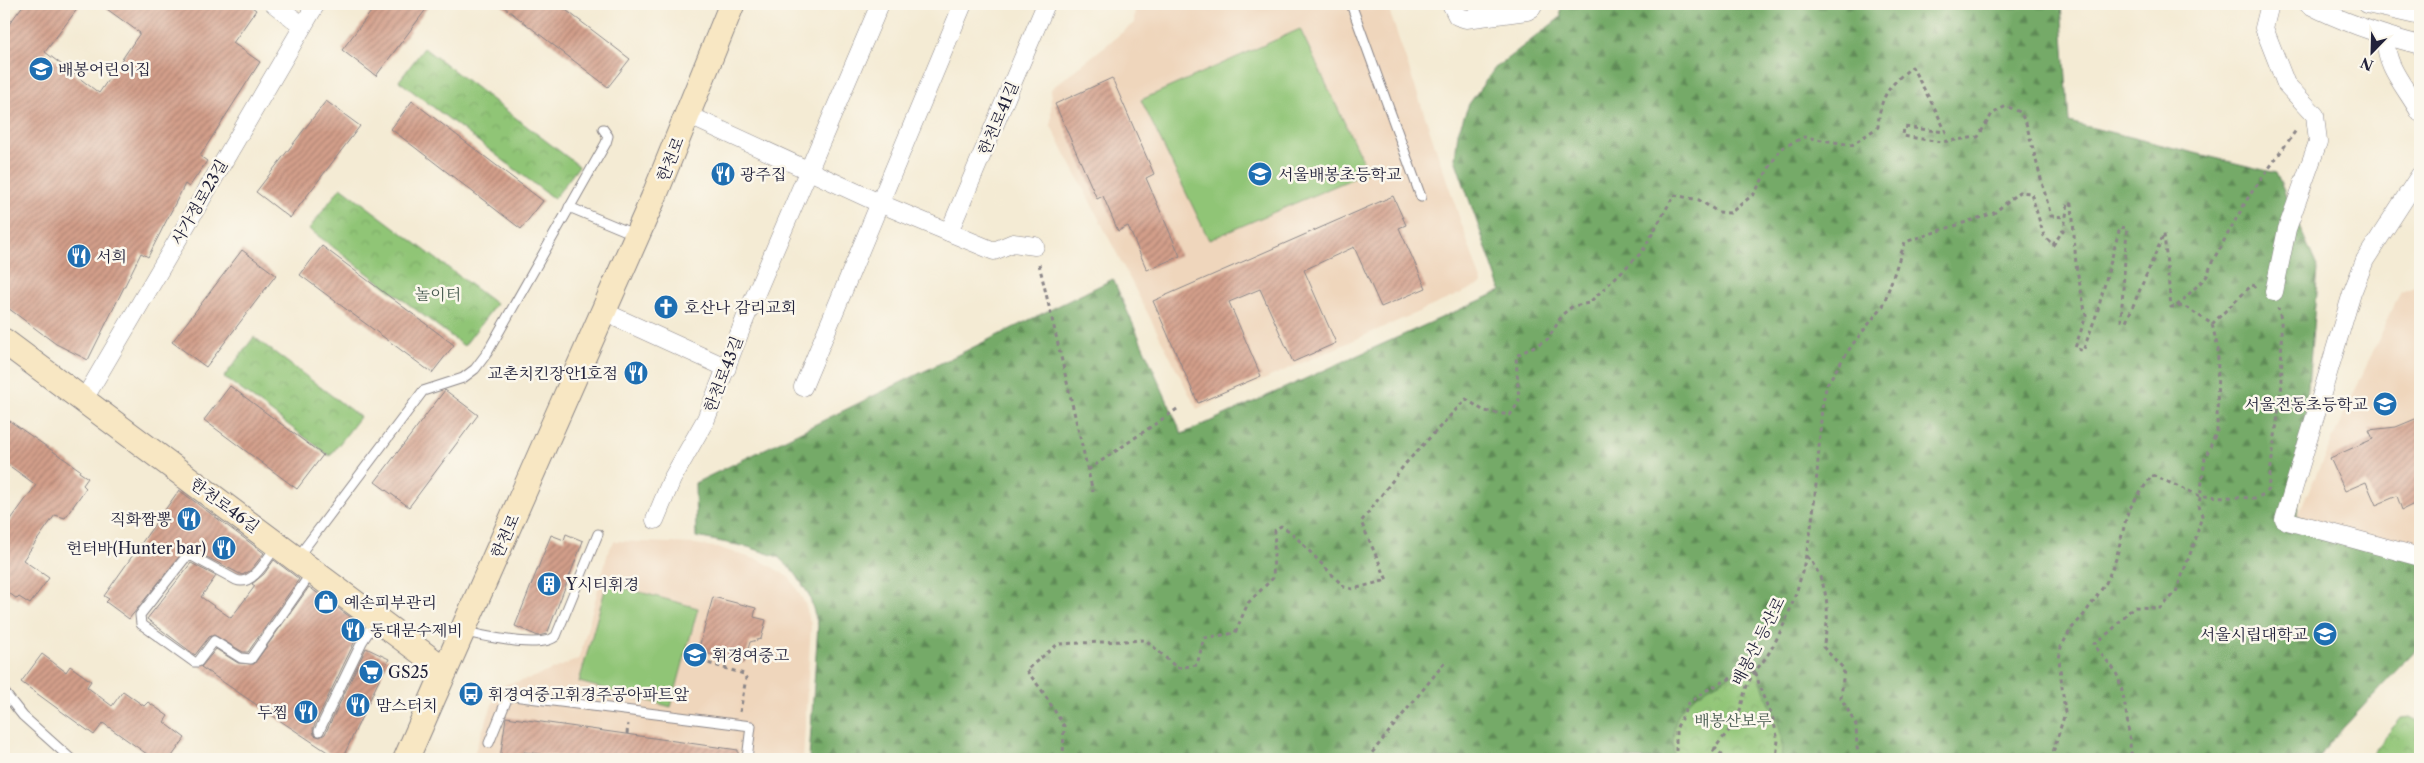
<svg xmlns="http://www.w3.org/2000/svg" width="2424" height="763" font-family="'Libre Caslon Text','Noto Serif KR',serif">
<defs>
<pattern id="forest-firs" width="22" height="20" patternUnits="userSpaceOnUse" patternTransform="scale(1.25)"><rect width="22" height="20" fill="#74aa67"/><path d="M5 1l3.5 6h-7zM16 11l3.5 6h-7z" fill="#5f8a56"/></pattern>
<pattern id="park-crowns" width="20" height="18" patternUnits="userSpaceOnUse" patternTransform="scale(1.25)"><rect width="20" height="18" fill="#90c576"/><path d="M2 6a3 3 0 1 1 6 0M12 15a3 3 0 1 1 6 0" fill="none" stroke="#7ca967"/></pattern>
<pattern id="building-hatch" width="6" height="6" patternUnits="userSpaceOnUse" patternTransform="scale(1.25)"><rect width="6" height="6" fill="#d39f8a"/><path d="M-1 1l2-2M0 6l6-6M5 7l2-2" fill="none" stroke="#ab8172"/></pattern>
</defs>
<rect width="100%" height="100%" fill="#fbf7ec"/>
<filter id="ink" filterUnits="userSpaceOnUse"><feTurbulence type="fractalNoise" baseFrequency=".02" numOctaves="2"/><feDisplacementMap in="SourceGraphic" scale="10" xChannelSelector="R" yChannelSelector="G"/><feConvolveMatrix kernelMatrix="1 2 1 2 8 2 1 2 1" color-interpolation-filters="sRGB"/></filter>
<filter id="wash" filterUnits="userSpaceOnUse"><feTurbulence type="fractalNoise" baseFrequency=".0096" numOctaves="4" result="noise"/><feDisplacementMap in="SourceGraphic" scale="20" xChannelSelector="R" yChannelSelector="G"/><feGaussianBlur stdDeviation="1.12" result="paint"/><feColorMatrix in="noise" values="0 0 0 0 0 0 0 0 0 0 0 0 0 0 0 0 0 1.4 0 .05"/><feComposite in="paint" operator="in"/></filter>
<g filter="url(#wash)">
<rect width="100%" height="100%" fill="#f4ebd4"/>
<g fill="#efd6bc">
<polygon points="1135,4 1387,4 1482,284 1197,409 1051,126 1051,89 1134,23"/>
<polygon points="2420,284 2420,556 2297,516 2401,291"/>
<polygon points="615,541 696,544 719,548 762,561 790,578 805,603 811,625 803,759 472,759 497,692 506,684 529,679 579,659 609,549"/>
</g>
<polygon fill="url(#forest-firs)" stroke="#4b6651" points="1560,4 2061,4 2069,122 2276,173 2318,269 2297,516 2420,556 2420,645 2331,741 2319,759 809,759 818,625 809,595 795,573 778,557 748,547 696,537 695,483 1113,279 1182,434 1501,291 1455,159 1458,132 1469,104 1495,68 1561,17"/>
<g fill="url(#park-crowns)" stroke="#597458">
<polygon points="424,48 579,166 554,199 399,81"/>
<polygon points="341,187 496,304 464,346 309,229"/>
<polygon points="254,337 360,417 330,456 224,377"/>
<path d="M1753 668 1760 674C1765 708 1786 718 1781 759H1674C1671 715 1678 704 1717 683 1729 677 1740 670 1753 668Z"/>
<polygon points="2410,717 2420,722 2420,755 2417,759 2373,759 2374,752 2400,718"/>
</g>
<g fill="#90c576" stroke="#597458">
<polygon points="1300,29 1368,172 1209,240 1141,100"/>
<polygon points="607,583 698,608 671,707 579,682"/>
</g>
<g id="blocks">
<g fill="url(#building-hatch)">
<polygon points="24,4 81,4 45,52 99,93 140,33 100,4 248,4 256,10 233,43 260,62 200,156 207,161 189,187 185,184 148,257 141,253 88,360 56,344 4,305 4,31"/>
<polygon points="377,4 430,4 376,76 342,50"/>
<polygon points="500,4 558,4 630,59 608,87"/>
<polygon points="1112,78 1154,174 1146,178 1180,256 1147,270 1128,226 1118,231 1103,196 1097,199 1055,104"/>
<polygon points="326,101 360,126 290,218 256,192"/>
<polygon points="412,101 543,201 521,229 391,129"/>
<polygon points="1393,196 1406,225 1399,228 1426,288 1381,307 1354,247 1304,270 1336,343 1293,362 1260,289 1229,302 1261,376 1198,403 1153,301"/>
<polygon points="322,246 454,345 432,373 300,275"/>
<polygon points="242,250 276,275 206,367 172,342"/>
<polygon points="230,386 323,455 297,489 204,420"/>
<polygon points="445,390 478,415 409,507 375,482"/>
<polygon points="4,417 80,470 79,472 88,478 83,485 86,488 65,518 55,515 23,560 49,578 30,604 19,597 17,599 4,589 4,529 36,485 4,462"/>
<polygon points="2420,417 2420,501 2402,510 2397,496 2376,505 2366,482 2345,491 2330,458 2373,439 2369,430 2396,427"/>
<polygon points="179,490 264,553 250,571 242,575 195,551 183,552 129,619 106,602 109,599 104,596"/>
<polygon points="566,534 583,541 547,634 538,636 515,626 551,535 564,540"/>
<polygon points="274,560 299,579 248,652 243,652 214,635 209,637 195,655 147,619 191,563 216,576 201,597 231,618 255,586 252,584 264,574"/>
<polygon points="309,587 364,627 354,643 313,728 314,735 320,737 325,734 366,648 389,659 342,759 338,759 273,716 201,667 216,649 238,663 254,664"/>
<polygon points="713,597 756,608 754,617 766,620 761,639 750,642 744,663 698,651"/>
<polygon points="42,654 66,672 70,666 91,681 87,687 112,706 123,691 144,706 148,702 168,716 164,722 185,738 170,759 154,759 103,723 94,735 21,682"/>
<polygon points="506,717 738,750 738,759 579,759 524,752 523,759 500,759"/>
</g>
</g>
</g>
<g filter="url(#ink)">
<use href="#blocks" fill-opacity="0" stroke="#8b8688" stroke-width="1"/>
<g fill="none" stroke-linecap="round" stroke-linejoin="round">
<defs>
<g id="lane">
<polyline points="1351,4 1421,197"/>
<polyline points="569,207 636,235"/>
<path d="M277 545C267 558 253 587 236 580L192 556 185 558 140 615 141 624 194 662H198L214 641 241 658 251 659 312 572"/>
<polyline points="297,558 423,391 463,378 475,369 487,353 606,143 608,136 603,129"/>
<path d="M465 632C484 636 541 650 556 636L598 534"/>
<polyline points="4,692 23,716 71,759"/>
<polyline points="319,731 362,642 376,620"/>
<polyline points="489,743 507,699 513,696 751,726 747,759"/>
</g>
<g id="street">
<polyline points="274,4 303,26"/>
<polyline points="1451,4 1457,16 1466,19 1527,11 1532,8 1534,4"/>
<polyline points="2270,4 2264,28 2286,84 2315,115 2318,142 2287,229 2274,292"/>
<path d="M2308 4C2344 23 2381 35 2420 45"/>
<polyline points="2367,4 2420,16"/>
<path d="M2386 37C2384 66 2406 87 2420 113"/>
<polyline points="688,115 879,203 994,251 1013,243 1035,246"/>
<polyline points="2420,175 2365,260 2352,293 2284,520 2420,557"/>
<polyline points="949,232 1046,4"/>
<polyline points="604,312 727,368"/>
<polyline points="803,387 963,4"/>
<polyline points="83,401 316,4"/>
<polyline points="655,520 672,479 706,419 745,319 880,4"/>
</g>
<g id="secondary">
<polyline points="4,341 445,670"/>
<polyline points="406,759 653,199 732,4"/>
</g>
</defs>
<use href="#lane" stroke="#8b8688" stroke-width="11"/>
<use href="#street" stroke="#8b8688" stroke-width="19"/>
<use href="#secondary" stroke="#8b8688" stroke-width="27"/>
<g stroke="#8b8688" stroke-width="3" stroke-dasharray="4 4" stroke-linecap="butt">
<polyline points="1039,264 1093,492"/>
<polyline points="2177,306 2207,276 2212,262 2249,196 2297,129"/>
<polyline points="2212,324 2252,285 2258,287"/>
<polyline points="1088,470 1180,407"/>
<path d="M1807 556C1829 582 1831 615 1823 647L1844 669 1841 698 1856 725 1857 748 1860 759"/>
<polyline points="701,661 744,674 746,678 740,712"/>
<polyline points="627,734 628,724"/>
<polyline points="1714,747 1726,759"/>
<path d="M1063 759 1064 726 1041 689 1026 670 1058 644 1146 640 1177 668 1197 665 1204 638 1235 633 1248 603 1273 578 1275 530 1281 526 1291 532 1344 587 1353 589 1387 580 1361 522 1405 464 1466 399 1484 411 1510 415 1519 402 1516 356 1548 339 1563 314 1573 306 1589 303 1642 252 1674 195 1699 200 1718 212 1730 213 1754 194 1780 149 1804 137 1852 145 1878 127C1880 97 1888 86 1912 67L1935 109 1946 132 1904 127 1903 136 1941 142 1978 137 1992 114 2006 106 2020 112 2026 123 2051 216 2066 217"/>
<polyline points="1367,759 1446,661"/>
<polyline points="1676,759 1676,729 1689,703 1705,691 1737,675 1755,670 1762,694 1773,719 1778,740 1776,759"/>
<path d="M1710 759C1715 744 1727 735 1735 722 1742 710 1742 698 1747 686 1751 676 1757 669 1764 660 1772 650 1778 636 1784 624 1815 556 1816 480 1822 407L1827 384 1852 345 1883 306 1905 242 1994 213 2019 192 2031 193 2044 236 2053 245 2064 229 2068 203 2072 204 2076 265 2086 316 2075 348 2083 351 2097 313 2120 227 2127 228 2121 320 2126 322 2164 234 2171 307 2184 306 2212 324 2218 349 2217 431 2205 458 2199 506 2202 515 2196 538 2176 592 2161 608 2133 607 2111 631 2094 644C2100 655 2112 664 2117 675 2127 700 2128 733 2132 759"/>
<polyline points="2051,759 2065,713 2059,659 2061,647 2071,629 2083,616 2106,583 2116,559 2128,511 2152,475 2200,496 2255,498 2265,494 2268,489 2282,384 2281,319 2278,308"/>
</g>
<use href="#lane" stroke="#fff" stroke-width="9"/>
<use href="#street" stroke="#fff" stroke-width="18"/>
<use href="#secondary" stroke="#f8e7c3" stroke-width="25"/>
</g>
</g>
<defs>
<symbol id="school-disc" viewBox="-11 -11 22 22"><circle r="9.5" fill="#1f6fb2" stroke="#fbf7ec"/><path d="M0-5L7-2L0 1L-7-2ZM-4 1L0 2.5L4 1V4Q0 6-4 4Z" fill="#fff"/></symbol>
<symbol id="restaurant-disc" viewBox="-11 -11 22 22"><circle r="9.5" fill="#1f6fb2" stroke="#fbf7ec"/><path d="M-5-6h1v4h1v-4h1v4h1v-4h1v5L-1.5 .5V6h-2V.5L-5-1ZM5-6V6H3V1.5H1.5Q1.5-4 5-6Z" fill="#fff"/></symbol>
<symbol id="church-disc" viewBox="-11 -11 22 22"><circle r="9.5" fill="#1f6fb2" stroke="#fbf7ec"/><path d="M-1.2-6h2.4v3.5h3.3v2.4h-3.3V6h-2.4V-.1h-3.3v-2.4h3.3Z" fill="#fff"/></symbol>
<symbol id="building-disc" viewBox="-11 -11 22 22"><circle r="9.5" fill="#1f6fb2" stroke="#fbf7ec"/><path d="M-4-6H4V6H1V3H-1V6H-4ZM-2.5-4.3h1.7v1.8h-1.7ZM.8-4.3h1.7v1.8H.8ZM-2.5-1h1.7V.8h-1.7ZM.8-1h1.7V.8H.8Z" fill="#fff"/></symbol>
<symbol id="shop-disc" viewBox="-11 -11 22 22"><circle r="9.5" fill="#1f6fb2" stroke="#fbf7ec"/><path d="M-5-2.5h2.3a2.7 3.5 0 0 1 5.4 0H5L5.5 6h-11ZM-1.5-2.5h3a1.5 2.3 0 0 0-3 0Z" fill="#fff"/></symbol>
<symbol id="university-disc" viewBox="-11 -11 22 22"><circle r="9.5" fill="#1f6fb2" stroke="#fbf7ec"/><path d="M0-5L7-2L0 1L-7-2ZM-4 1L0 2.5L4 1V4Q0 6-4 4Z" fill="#fff"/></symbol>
<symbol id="supermarket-disc" viewBox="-11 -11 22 22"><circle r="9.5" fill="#1f6fb2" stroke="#fbf7ec"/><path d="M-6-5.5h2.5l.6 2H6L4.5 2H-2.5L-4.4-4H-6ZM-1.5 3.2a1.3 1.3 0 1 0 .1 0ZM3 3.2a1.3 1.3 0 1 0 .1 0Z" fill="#fff"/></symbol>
<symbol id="bus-disc" viewBox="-11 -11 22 22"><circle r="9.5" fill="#1f6fb2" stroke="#fbf7ec"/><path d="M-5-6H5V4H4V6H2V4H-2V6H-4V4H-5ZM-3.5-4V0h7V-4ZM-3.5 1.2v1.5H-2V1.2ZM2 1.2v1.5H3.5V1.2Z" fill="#fff"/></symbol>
</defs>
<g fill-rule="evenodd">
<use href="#school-disc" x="27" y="55" width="28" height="28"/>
<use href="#restaurant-disc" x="709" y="160" width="28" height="28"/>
<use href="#school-disc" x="1246" y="160" width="28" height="28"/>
<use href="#restaurant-disc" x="65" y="242" width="28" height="28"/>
<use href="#church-disc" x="652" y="293" width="28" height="28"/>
<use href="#restaurant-disc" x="622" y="359" width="28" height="28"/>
<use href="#school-disc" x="2371" y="390" width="28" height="28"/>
<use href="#restaurant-disc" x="175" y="505" width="28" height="28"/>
<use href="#restaurant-disc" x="210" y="534" width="28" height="28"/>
<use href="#building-disc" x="535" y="570" width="28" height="28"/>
<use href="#shop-disc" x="312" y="588" width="28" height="28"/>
<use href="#restaurant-disc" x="339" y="616" width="28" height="28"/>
<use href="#university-disc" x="2311" y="620" width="28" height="28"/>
<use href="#school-disc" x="681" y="641" width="28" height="28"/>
<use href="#supermarket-disc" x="357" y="658" width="28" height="28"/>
<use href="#bus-disc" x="457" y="680" width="28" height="28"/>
<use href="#restaurant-disc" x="344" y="691" width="28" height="28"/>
<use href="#restaurant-disc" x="292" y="698" width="28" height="28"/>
</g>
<g text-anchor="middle" stroke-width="5" stroke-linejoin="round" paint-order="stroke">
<g font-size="16" fill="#22223b" stroke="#fbf7ec" text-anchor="start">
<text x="58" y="75">배봉어린이집</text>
<text x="740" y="180">광주집</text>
<text x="1278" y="180">서울배봉초등학교</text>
<text x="96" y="262">서희</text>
<text x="684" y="313">호산나 감리교회</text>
<text x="618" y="379" text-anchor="end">교촌치킨장안1호점</text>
<text x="2368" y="410" text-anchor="end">서울전동초등학교</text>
<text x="172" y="525" text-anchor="end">직화짬뽕</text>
<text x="206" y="554" text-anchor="end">헌터바(Hunter bar)</text>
<text x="566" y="590">Y시티휘경</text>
<text x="344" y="608">예손피부관리</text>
<text x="370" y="636">동대문수제비</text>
<text x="2308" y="640" text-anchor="end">서울시립대학교</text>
<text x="712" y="661">휘경여중고</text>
<text x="388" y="678">GS25</text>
<text x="488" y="700">휘경여중고휘경주공아파트앞</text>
<text x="376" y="711">맘스터치</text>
<text x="288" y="718" text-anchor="end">두찜</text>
</g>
<g font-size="16" fill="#22223b" stroke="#fbf7ec">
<text transform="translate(998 118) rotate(-67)" y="6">한천로41길</text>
<text transform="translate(670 159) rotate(-68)" y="6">한천로</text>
<text transform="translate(199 202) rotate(-60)" y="6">사가정로23길</text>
<text transform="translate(723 374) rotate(-69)" y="6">한천로43길</text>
<text transform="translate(225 505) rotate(36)" y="6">한천로46길</text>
<text transform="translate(505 536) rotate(-66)" y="6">한천로</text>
<text transform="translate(1758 641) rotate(-63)" y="6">배봉산 등산로</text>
</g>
<g font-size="16" fill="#485b50" stroke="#fbf7ec">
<text x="438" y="300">놀이터</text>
<text x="1733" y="726">배봉산보루</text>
</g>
</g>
<rect width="2424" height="763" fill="none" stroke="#fbf7ec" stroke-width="20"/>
<g transform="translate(2372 52) rotate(203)" stroke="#fbf7ec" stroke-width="4" paint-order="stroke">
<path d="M0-4L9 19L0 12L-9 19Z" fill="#22223b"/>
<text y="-8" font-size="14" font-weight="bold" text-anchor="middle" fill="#22223b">N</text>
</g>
</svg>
